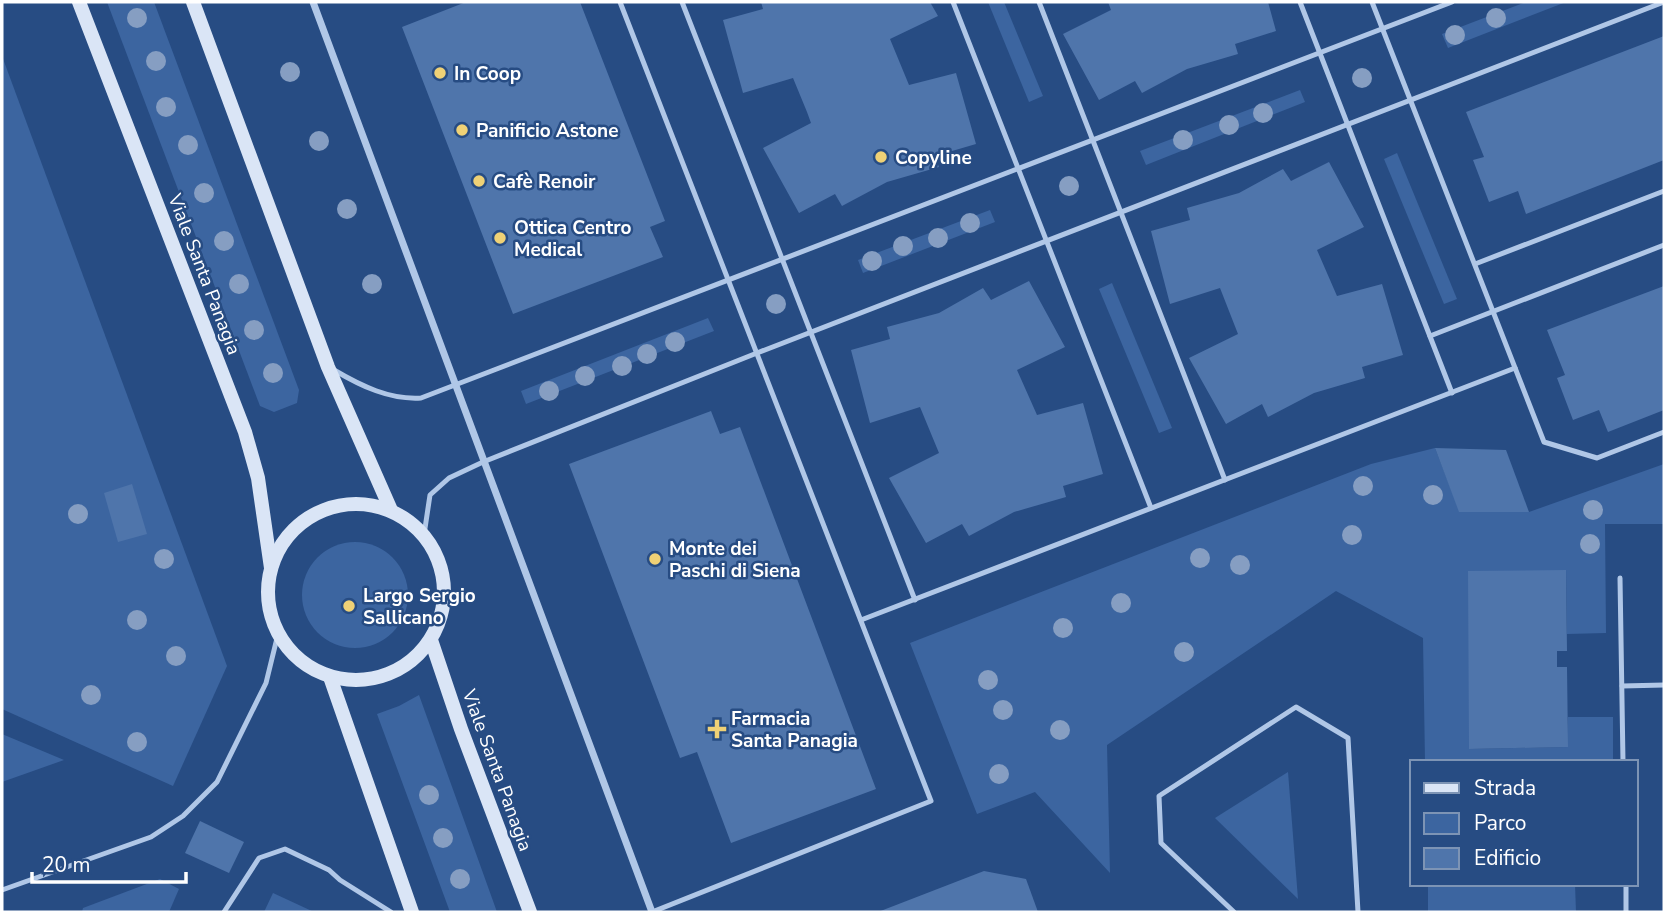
<svg xmlns="http://www.w3.org/2000/svg" width="1666" height="914" font-family="'Nunito Sans',sans-serif">
<rect width="100%" height="100%" fill="#274c83"/>
<g fill="#3c65a0">
<polygon points="107,2 154,2 299,390 297,403 274,412 260,406"/>
<polygon points="988,2 1004,2 1043,96 1029,102"/>
<polygon points="1526,2 1566,2 1448,48 1442,34"/>
<polygon points="2,56 227,666 173,786 2,709"/>
<polygon points="1300,90 1305,102 1146,165 1140,151"/>
<polygon points="1397,153 1457,299 1444,304 1384,159"/>
<polygon points="990,210 995,222 863,273 858,260"/>
<polygon points="1112,283 1172,428 1159,433 1099,289"/>
<polygon points="708,318 714,331 526,404 521,391"/>
<polygon points="1435,448 1460,512 1529,512 1664,464 1664,524 1605,524 1606,633 1567,634 1566,570 1470,749 1567,747 1568,717 1613,717 1613,762 1425,762 1423,638 1336,591 1107,745 1110,873 1035,792 977,814 910,643 1371,464"/>
<circle cx="355" cy="595" r="53"/>
<polygon points="419,695 497,912 450,912 377,714 399,706"/>
<polygon points="2,734 64,760 2,782"/>
<polygon points="1288,772 1298,899 1215,818"/>
<polygon points="160,879 179,889 169,912 82,912 83,908"/>
<polygon points="1428,884 1575,884 1576,912 1428,912"/>
<polygon points="273,893 314,912 264,912"/>
</g>
<g fill="#4f75ab">
<polygon points="466,2 580,2 665,221 650,227 663,257 513,314 402,27"/>
<polygon points="761,2 930,2 938,16 890,39 909,85 956,73 976,144 935,156 939,167 887,182 842,206 835,194 799,213 763,148 811,123 807,112 793,78 743,93 723,20 763,9"/>
<polygon points="1108,2 1268,2 1276,31 1235,44 1238,54 1187,69 1142,93 1135,81 1099,100 1063,34 1111,10"/>
<polygon points="1664,36 1664,160 1526,214 1518,191 1489,202 1473,160 1484,157 1466,112"/>
<polygon points="1329,162 1364,227 1317,250 1337,296 1382,284 1403,355 1362,367 1365,378 1314,393 1268,417 1262,404 1226,424 1189,358 1238,334 1220,288 1170,304 1151,231 1190,220 1187,208 1239,193 1283,169 1291,181"/>
<polygon points="1029,281 1065,347 1017,370 1037,415 1083,403 1103,474 1063,486 1066,497 1014,512 969,536 962,524 926,543 889,478 939,453 920,407 870,423 851,350 890,339 887,327 939,313 983,288 991,300"/>
<polygon points="1664,286 1664,410 1608,432 1599,410 1573,420 1557,378 1565,375 1547,330"/>
<polygon points="711,411 720,434 740,427 876,789 731,843 697,752 680,758 569,464"/>
<polygon points="1435,448 1506,450 1529,512 1459,512"/>
<polygon points="132,484 147,534 118,542 104,493"/>
<polygon points="1566,570 1567,651 1557,651 1557,667 1567,667 1568,747 1469,749 1468,571"/>
<polygon points="200,821 244,842 229,873 185,853"/>
<polygon points="984,871 1026,879 1038,912 878,912"/>
</g>
<g fill="none" stroke-linecap="round" stroke-linejoin="round">
<g stroke="#b0c7e7" stroke-width="5">
<polyline points="620,2 931,801 652,912"/>
<polyline points="682,2 915,600"/>
<polyline points="953,2 1151,508"/>
<polyline points="1039,2 1225,480"/>
<polyline points="1300,2 1452,393"/>
<polyline points="1372,2 1544,442 1597,458 1664,432"/>
<polyline points="1475,264 1664,191"/>
<polyline points="1430,336 1664,245"/>
<path d="M334 370C361 386 390 400 421 398L1452 2"/>
<polyline points="424,535 430,495 449,478 483,462 757,353 1664,2"/>
<polyline points="1620,578 1623,762"/>
<polyline points="861,620 1515,368"/>
<polyline points="1622,686 1664,685"/>
<polyline points="1626,884 1626,912"/>
<polyline points="2,890 151,837 183,816 217,782 266,683 278,634"/>
<polyline points="224,912 259,858 285,849 329,870 340,880 391,912"/>
<polyline points="1234,912 1161,843 1159,796 1296,707 1348,738 1358,912"/>
</g>
<polyline stroke="#b0c7e7" stroke-width="7" points="313,2 652,912"/>
<g stroke="#dae5f6" stroke-width="14">
<polyline points="79,2 245,432 258,478 271,568"/>
<polyline points="193,2 328,367 391,510"/>
<circle cx="356" cy="592" r="88"/>
<polyline points="431,640 461,729 530,912"/>
<polyline points="330,677 412,912"/>
</g>
</g>
<g fill="#869ec2">
<circle cx="137" cy="18" r="10"/>
<circle cx="1496" cy="18" r="10"/>
<circle cx="1455" cy="35" r="10"/>
<circle cx="156" cy="61" r="10"/>
<circle cx="290" cy="72" r="10"/>
<circle cx="1362" cy="78" r="10"/>
<circle cx="166" cy="107" r="10"/>
<circle cx="1263" cy="113" r="10"/>
<circle cx="1229" cy="125" r="10"/>
<circle cx="1183" cy="140" r="10"/>
<circle cx="319" cy="141" r="10"/>
<circle cx="188" cy="145" r="10"/>
<circle cx="1069" cy="186" r="10"/>
<circle cx="204" cy="193" r="10"/>
<circle cx="347" cy="209" r="10"/>
<circle cx="970" cy="223" r="10"/>
<circle cx="938" cy="238" r="10"/>
<circle cx="224" cy="241" r="10"/>
<circle cx="903" cy="246" r="10"/>
<circle cx="872" cy="261" r="10"/>
<circle cx="239" cy="284" r="10"/>
<circle cx="372" cy="284" r="10"/>
<circle cx="776" cy="304" r="10"/>
<circle cx="254" cy="330" r="10"/>
<circle cx="675" cy="342" r="10"/>
<circle cx="647" cy="354" r="10"/>
<circle cx="622" cy="366" r="10"/>
<circle cx="273" cy="373" r="10"/>
<circle cx="585" cy="376" r="10"/>
<circle cx="549" cy="391" r="10"/>
<circle cx="1363" cy="486" r="10"/>
<circle cx="1433" cy="495" r="10"/>
<circle cx="1593" cy="510" r="10"/>
<circle cx="78" cy="514" r="10"/>
<circle cx="1352" cy="535" r="10"/>
<circle cx="1590" cy="544" r="10"/>
<circle cx="1200" cy="558" r="10"/>
<circle cx="164" cy="559" r="10"/>
<circle cx="1240" cy="565" r="10"/>
<circle cx="1121" cy="603" r="10"/>
<circle cx="137" cy="620" r="10"/>
<circle cx="1063" cy="628" r="10"/>
<circle cx="1184" cy="652" r="10"/>
<circle cx="176" cy="656" r="10"/>
<circle cx="988" cy="680" r="10"/>
<circle cx="91" cy="695" r="10"/>
<circle cx="1003" cy="710" r="10"/>
<circle cx="1060" cy="730" r="10"/>
<circle cx="137" cy="742" r="10"/>
<circle cx="999" cy="774" r="10"/>
<circle cx="429" cy="795" r="10"/>
<circle cx="443" cy="838" r="10"/>
<circle cx="460" cy="879" r="10"/>
</g>
<g fill="#efd176" stroke="#274c83" stroke-width="2.5">
<circle cx="440" cy="73" r="7"/>
<circle cx="462" cy="130" r="7"/>
<circle cx="881" cy="157" r="7"/>
<circle cx="479" cy="181" r="7"/>
<circle cx="500" cy="238" r="7"/>
<circle cx="655" cy="559" r="7"/>
<circle cx="349" cy="606" r="7"/>
<path d="M713.5 718.5h7v7h7v7h-7v7h-7v-7h-7v-7h7z"/>
</g>
<g text-anchor="middle" stroke-width="5" stroke-linejoin="round" paint-order="stroke">
<g font-size="19" font-weight="bold" fill="#fff" stroke="#274c83" text-anchor="start">
<text x="454" y="80">In Coop</text>
<text x="476" y="137">Panificio Astone</text>
<text x="895" y="164">Copyline</text>
<text x="493" y="188">Cafè Renoir</text>
<text x="514" y="234">Ottica Centro<tspan x="514" dy="22">Medical</tspan></text>
<text x="669" y="555">Monte dei<tspan x="669" dy="22">Paschi di Siena</tspan></text>
<text x="363" y="602">Largo Sergio<tspan x="363" dy="22">Sallicano</tspan></text>
<text x="731" y="725">Farmacia<tspan x="731" dy="22">Santa Panagia</tspan></text>
</g>
<g font-size="19" fill="#fff" stroke="#274c83">
<text transform="translate(205 274) rotate(69)" y="7">Viale Santa Panagia</text>
<text transform="translate(498 770) rotate(70)" y="7">Viale Santa Panagia</text>
</g>
</g>
<rect width="1666" height="914" fill="none" stroke="#ffffff" stroke-width="7"/>
<rect x="1410" y="760" width="228" height="126" fill="#274c83" stroke="#7d94b5" stroke-width="2"/>
<rect x="1424" y="783" width="35" height="10" fill="#dae5f6" stroke="#7d94b5" stroke-width="2"/>
<text x="1474" y="795" font-size="21" fill="#ffffff">Strada</text>
<rect x="1424" y="813" width="35" height="21" fill="#3c65a0" stroke="#7d94b5" stroke-width="2"/>
<text x="1474" y="830" font-size="21" fill="#ffffff">Parco</text>
<rect x="1424" y="848" width="35" height="21" fill="#4f75ab" stroke="#7d94b5" stroke-width="2"/>
<text x="1474" y="865" font-size="21" fill="#ffffff">Edificio</text>
<path d="M32 872v10h154v-10" fill="none" stroke="#ffffff" stroke-width="3.5"/>
<text x="42" y="872" font-size="21" fill="#ffffff" stroke="#274c83" stroke-width="5" paint-order="stroke">20 m</text>
</svg>
